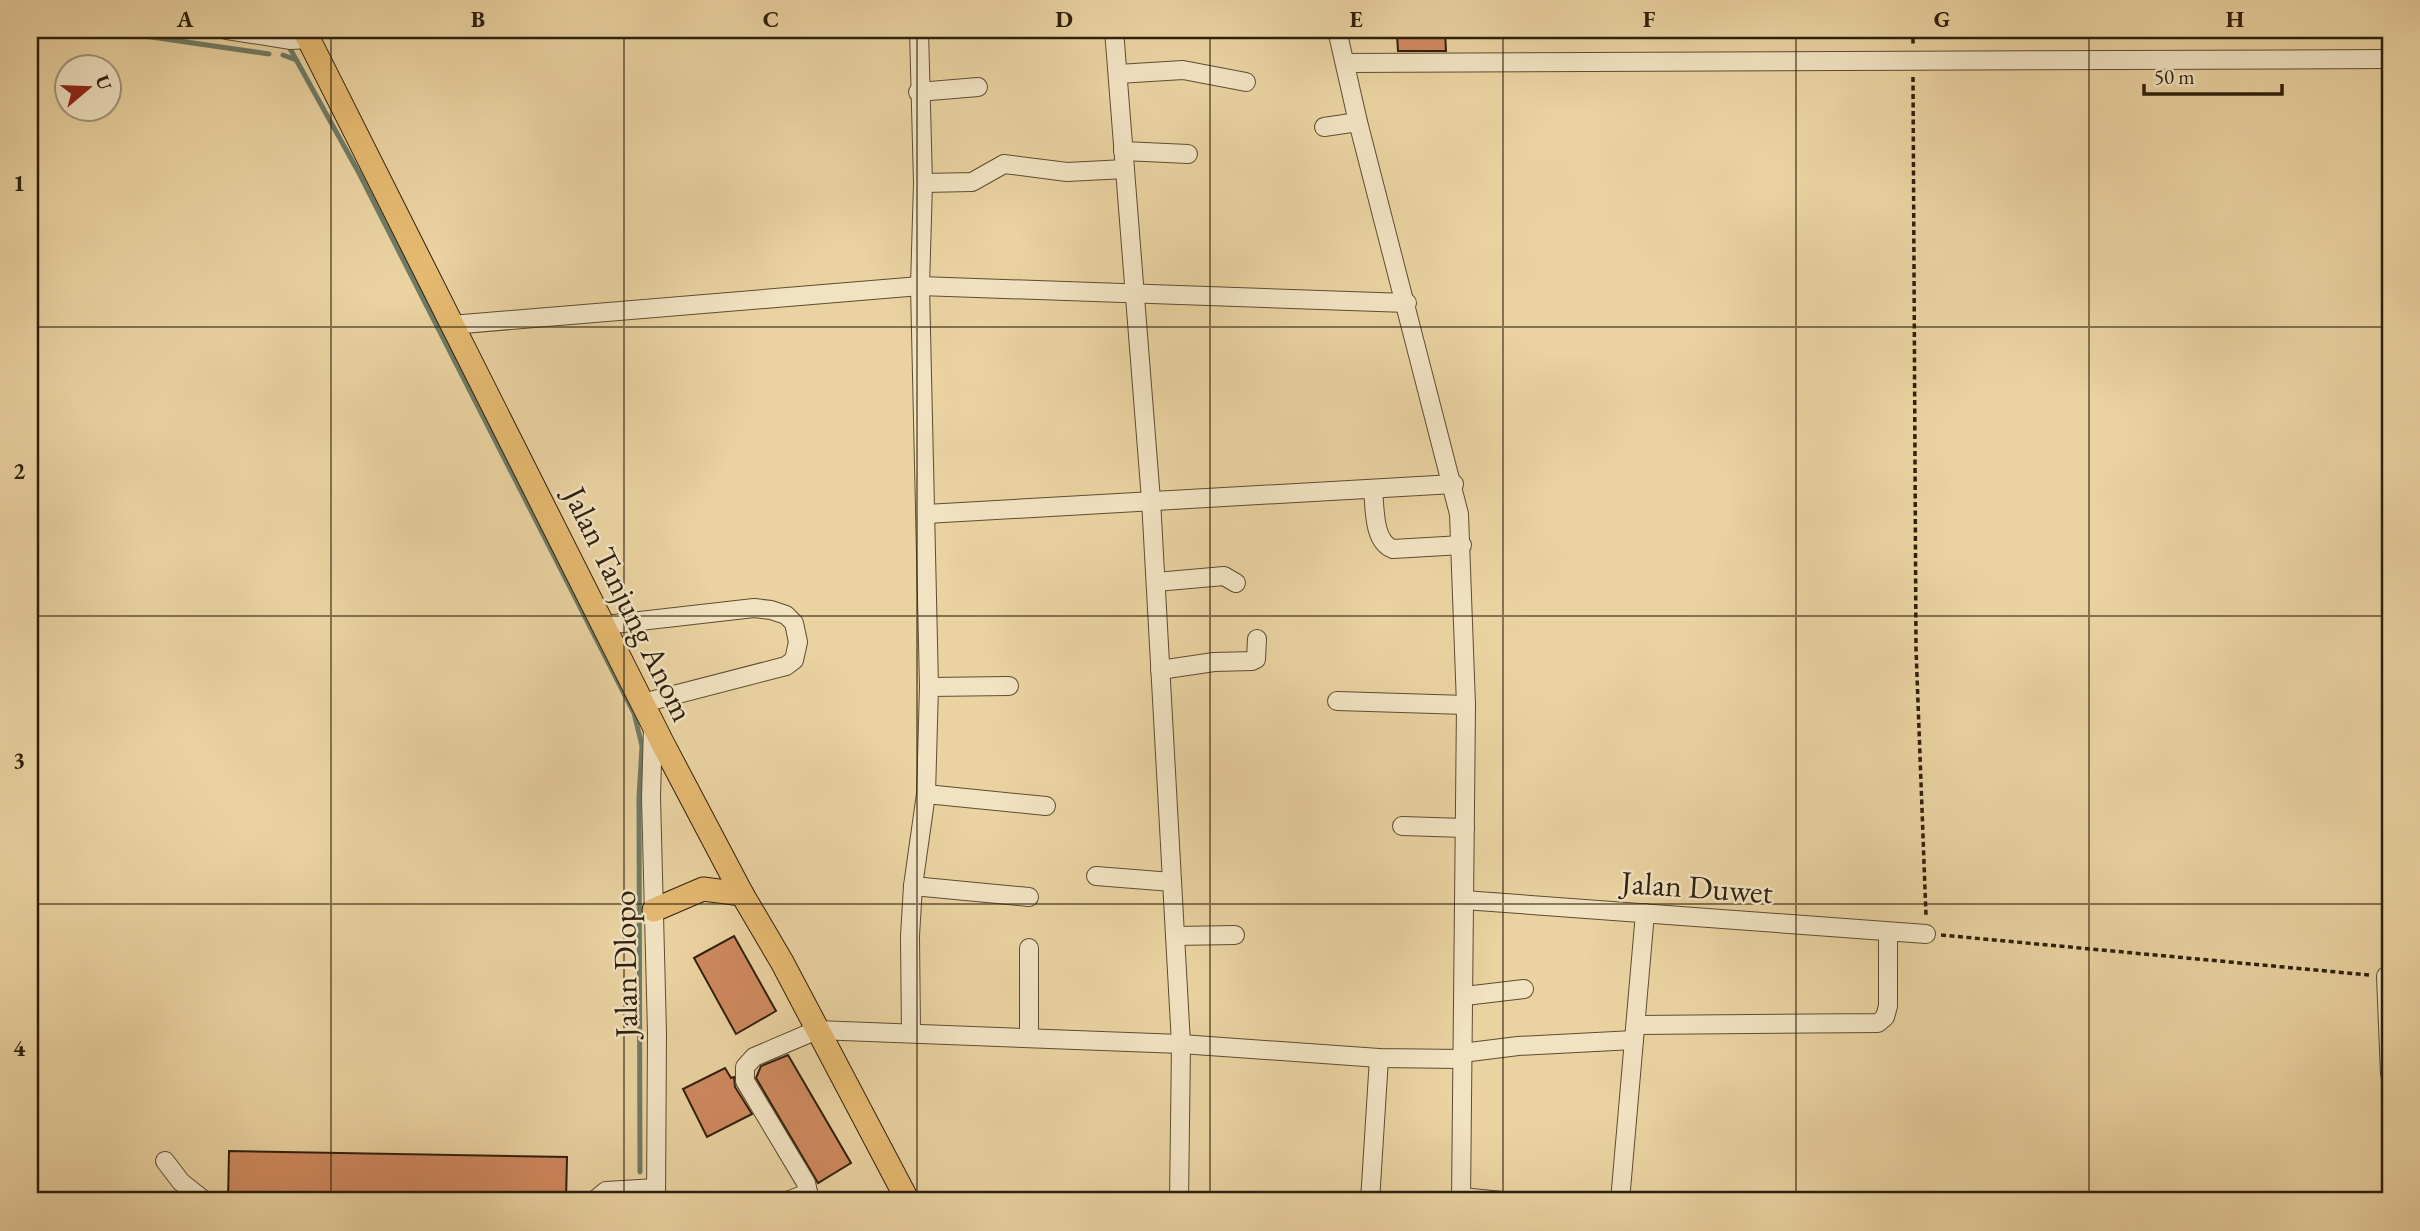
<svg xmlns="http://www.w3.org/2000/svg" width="2420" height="1231" font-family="'EB Garamond',serif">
<rect width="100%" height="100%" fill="#ead2a1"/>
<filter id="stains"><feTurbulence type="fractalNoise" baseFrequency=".00286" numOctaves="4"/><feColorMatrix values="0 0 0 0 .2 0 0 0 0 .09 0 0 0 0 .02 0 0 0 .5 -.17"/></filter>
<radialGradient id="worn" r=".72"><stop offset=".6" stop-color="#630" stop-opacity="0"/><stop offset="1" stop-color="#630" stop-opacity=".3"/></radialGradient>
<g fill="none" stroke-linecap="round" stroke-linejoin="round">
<g stroke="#6f7b65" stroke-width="5">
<polyline points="103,30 269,54"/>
<polyline points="288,45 359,173 634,713 642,746 639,797 640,1172"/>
<polyline points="283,55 296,60"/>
</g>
</g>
<g fill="#cf895f" stroke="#2f200c" stroke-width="2">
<polygon points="1445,32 1446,51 1398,51 1397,35"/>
<polygon points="734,936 776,1011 736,1034 694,958"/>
<polygon points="788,1055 851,1163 818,1183 756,1078 761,1066"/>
<polygon points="725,1068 731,1078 734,1077 735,1087 752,1114 707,1137 683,1089"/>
<polygon points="229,1151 567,1157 566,1201 228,1201"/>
</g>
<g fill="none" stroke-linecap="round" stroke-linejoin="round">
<defs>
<g id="minor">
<polyline points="227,30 291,40 309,39"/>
<polyline points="1114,30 1151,500 1181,1044 1179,1201"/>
<polyline points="1337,30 1358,122 1459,514 1466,705 1461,1201"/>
<polyline points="1346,63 2390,59"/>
<polyline points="1118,74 1183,70 1246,82"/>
<polyline points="918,92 978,87"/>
<polyline points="1324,127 1358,122"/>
<polyline points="1123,151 1188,154"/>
<polyline points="923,183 972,182 1004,164 1067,172 1125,169"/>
<polyline points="451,325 920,286 1407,303"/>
<path d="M1373 489C1375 508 1373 542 1393 549L1462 545"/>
<polyline points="926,514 1454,484"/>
<polyline points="1156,582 1224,576 1236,583"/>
<polyline points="605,625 754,608 771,610 786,615 794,623 798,642 794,660 786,666 643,703"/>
<polyline points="1160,670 1214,662 1252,661 1256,659 1257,639"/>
<polyline points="929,687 1009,686"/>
<polyline points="1337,701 1466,705"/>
<polyline points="653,725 651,797 657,1033 656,1201"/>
<polyline points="926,794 1046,806"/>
<polyline points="1402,826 1465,828"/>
<polyline points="1096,876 1172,882"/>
<polyline points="913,886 1029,897"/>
<polyline points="1464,900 1926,934"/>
<polyline points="1175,936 1235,935"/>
<polyline points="1029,948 1029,1038"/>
<polyline points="2386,976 2390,1074"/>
<polyline points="1465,996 1524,989"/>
<polyline points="1637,1025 1878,1023 1885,1017 1888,1006 1888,932"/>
<polyline points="911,1033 910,936 913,886 926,794 929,687 920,286 923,183 919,30"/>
<polyline points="1462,1053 1518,1046 1634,1040"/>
<polyline points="165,1161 181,1182 205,1201"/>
<polyline points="1461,1197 1502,1201"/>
<polyline points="594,1201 606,1191 656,1188"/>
<polyline points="787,1201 808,1193"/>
<polyline points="810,1201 806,1183 745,1081 745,1067 754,1057 817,1030 1181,1044 1379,1058 1461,1059"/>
<polyline points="1370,1201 1379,1058"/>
<polyline points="1620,1201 1645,913"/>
</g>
<g id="major">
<polyline points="304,30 663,744 742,894 782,962 908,1201"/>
<polyline points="654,910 703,889 742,894"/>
</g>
</defs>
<use href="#minor" stroke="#5e4c31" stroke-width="20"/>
<use href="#major" stroke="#2f200c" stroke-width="25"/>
<g stroke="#2f200c" stroke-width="3.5" stroke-dasharray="5 3.5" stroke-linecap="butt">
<polyline points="1913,30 1913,45"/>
<polyline points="1913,77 1916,649 1926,916"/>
<polyline points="1941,935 2369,975"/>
</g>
<use href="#minor" stroke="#f1e2c2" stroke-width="18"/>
<use href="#major" stroke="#e5b970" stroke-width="23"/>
</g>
<path fill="none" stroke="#2f200c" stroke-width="2" stroke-opacity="0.55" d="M331 30V1201M624 30V1201M917 30V1201M1210 30V1201M1503 30V1201M1796 30V1201M2089 30V1201M30 327H2390M30 616H2390M30 904H2390"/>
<g text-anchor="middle" stroke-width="5" stroke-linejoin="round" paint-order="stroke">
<g font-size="32" fill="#2f200c" stroke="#f1e2c2">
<text transform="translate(629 604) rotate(64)" y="11">Jalan Tanjung Anom</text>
<text transform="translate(1697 887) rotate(4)" y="11">Jalan Duwet</text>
<text transform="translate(625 964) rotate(-91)" y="11">Jalan Dlopo</text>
</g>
</g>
<rect width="2420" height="1231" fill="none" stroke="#ead2a1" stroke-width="77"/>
<g transform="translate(88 88) rotate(71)"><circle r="33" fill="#f1e2c2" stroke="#a39479" stroke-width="2"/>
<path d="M0-5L12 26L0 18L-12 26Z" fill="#8f2418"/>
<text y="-10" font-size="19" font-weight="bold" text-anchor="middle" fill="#2f200c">U</text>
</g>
<path d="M2144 84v10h138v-10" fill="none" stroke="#2f200c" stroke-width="3.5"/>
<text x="2154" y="84" font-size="21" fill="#2f200c" stroke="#f1e2c2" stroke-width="5" paint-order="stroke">50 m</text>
<rect x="38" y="38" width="2344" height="1154" fill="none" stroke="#2f200c" stroke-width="2.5"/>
<g font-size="23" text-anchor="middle" font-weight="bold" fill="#2f200c">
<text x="185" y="27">A</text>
<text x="478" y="27">B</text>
<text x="771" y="27">C</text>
<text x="1064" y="27">D</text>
<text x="1356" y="27">E</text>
<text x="1649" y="27">F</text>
<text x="1942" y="27">G</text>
<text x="2235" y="27">H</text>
<text x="19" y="191">1</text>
<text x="19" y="479">2</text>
<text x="19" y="768">3</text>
<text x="19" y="1056">4</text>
</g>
<rect width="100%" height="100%" filter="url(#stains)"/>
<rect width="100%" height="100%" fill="url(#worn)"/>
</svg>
